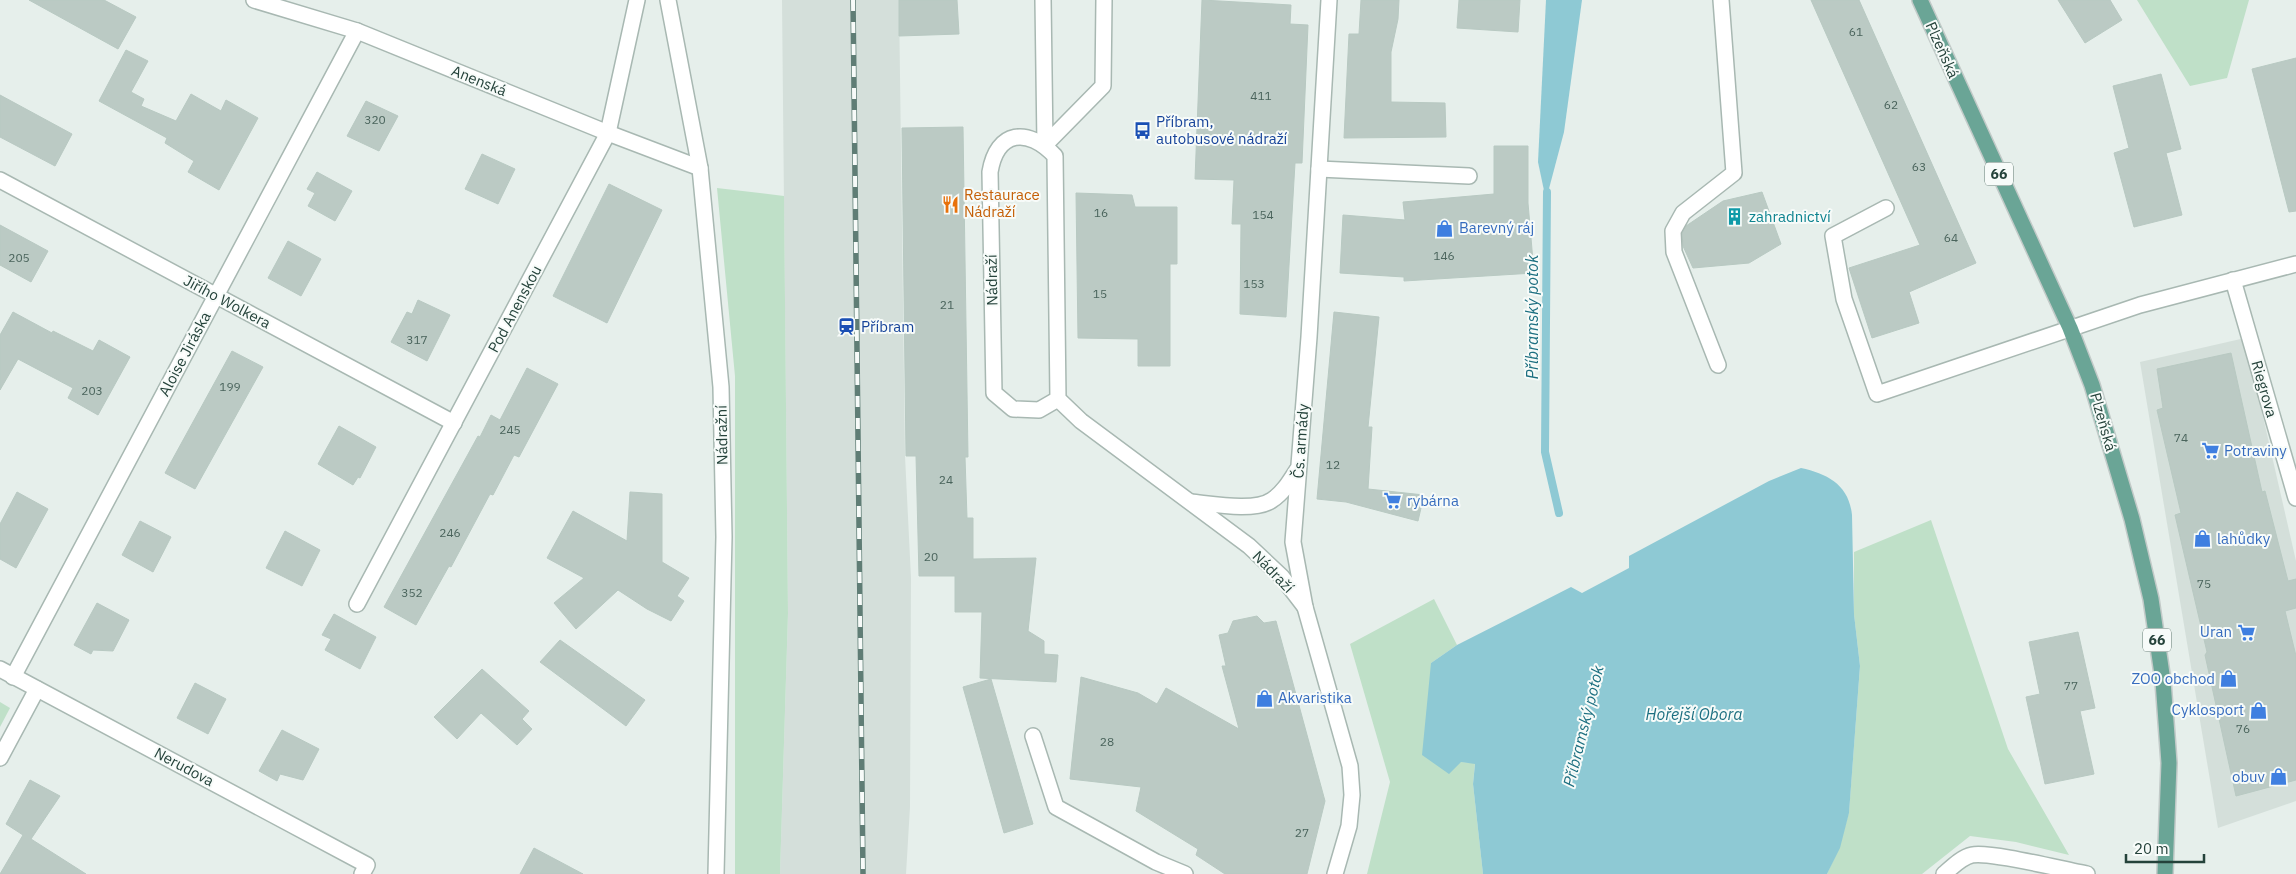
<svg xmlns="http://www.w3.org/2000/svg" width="2296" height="874" font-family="'IBM Plex Sans',sans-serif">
<rect width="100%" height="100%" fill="#e6efeb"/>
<g fill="#d4dfda">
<polygon points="782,0 899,0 905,456 911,578 910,807 906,874 780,874 788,613"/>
<polygon points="2245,338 2296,561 2296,801 2218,828 2140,362"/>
</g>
<g fill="#bfe0c8">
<polygon points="2137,0 2249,0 2227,78 2190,86"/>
<polygon points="717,188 784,196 788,613 780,874 735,874 735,376"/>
<polygon points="1931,520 2008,749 2069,855 2016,842 1970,836 1922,874 1827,874 1839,848 1849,812 1860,666 1854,614 1854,552"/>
<polygon points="1434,599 1457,645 1431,663 1461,762 1475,763 1473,784 1483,874 1367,874 1390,782 1350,644"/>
<polygon points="0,702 10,708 0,727"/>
</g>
<g fill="#8ec9d4">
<polygon points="1546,0 1582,0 1564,132 1546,200 1538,162"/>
<path d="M1801 468C1828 474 1849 485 1852 515L1854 614 1860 666 1849 813 1840 848 1827 874H1483L1473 784 1475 764 1461 762 1449 774 1422 755 1431 663 1457 645 1571 587 1582 593 1629 568V556L1769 481Z"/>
</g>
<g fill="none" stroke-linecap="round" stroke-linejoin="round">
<polyline stroke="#8ec9d4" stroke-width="8" points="1547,192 1545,452 1559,513"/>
</g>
<g fill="#bbcac4" stroke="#b8c9c2">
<polygon points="29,0 104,0 136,17 118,49"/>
<polygon points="899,0 957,0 959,34 899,36"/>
<polygon points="1202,0 1291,5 1290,24 1308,25 1302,163 1295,163 1286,317 1240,314 1241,224 1232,224 1234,180 1195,179"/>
<polygon points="1361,0 1399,0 1398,19 1391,52 1391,102 1445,103 1446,137 1344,138 1349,34 1359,34"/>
<polygon points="1459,0 1520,0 1518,32 1457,28"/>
<polygon points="1811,0 1859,0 1976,263 1909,292 1919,323 1872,338 1849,268 1920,245"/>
<polygon points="2058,0 2110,0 2122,20 2085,43"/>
<polygon points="126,50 148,61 131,92 144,99 141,106 176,121 191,94 221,111 226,100 258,118 219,190 188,172 194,161 165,143 167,138 99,101"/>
<polygon points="2296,58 2296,211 2289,212 2252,69"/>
<polygon points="2161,74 2181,149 2166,153 2182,215 2134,227 2114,153 2129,148 2113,86"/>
<polygon points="0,95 72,134 55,166 0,137"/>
<polygon points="366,101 398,116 379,151 347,136"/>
<polygon points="963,127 968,457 965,457 967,518 973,518 973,559 1036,558 1028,631 1044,641 1044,654 1058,655 1056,682 980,678 982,612 955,612 955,576 919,576 916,456 906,456 902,128"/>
<polygon points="1494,146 1528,146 1528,203 1534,273 1404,281 1404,277 1340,273 1343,215 1405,220 1403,202 1494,194"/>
<polygon points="482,154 515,169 498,204 465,189"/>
<polygon points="317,172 352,191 335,221 308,206 315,193 307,189"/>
<polygon points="609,184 662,210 607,323 553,296"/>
<polygon points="1762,192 1781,244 1749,263 1693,268 1683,246 1682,233 1686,226 1723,201"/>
<polygon points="1076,193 1132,195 1135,207 1177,207 1177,264 1170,264 1170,366 1138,366 1138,339 1078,338"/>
<polygon points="0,225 48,251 31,282 0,265"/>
<polygon points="288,241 321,259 301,296 268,278"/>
<polygon points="418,300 450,315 427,361 391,342 407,312 412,314"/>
<polygon points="13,312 52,333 53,331 93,351 99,340 130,357 98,415 68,398 73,388 18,359 0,390 0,335"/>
<polygon points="1334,312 1379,317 1368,427 1372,427 1368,489 1424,495 1418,521 1346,502 1317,499"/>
<polygon points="232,351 263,367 195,489 165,473"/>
<polygon points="2231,353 2262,492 2265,491 2288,581 2296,579 2296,608 2285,611 2296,656 2296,780 2236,796 2205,655 2207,652 2175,515 2181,513 2157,410 2163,408 2157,369"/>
<polygon points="527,368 558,384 519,457 514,455 493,495 490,494 451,567 449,566 416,625 384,607 478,436 480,437 491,415 500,420"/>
<polygon points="339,426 376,447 360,478 358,477 353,485 318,464"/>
<polygon points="17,492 48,509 16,568 0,559 0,524"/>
<polygon points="630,492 662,494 662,562 689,578 677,596 684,601 671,621 647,609 618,590 576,629 554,603 584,578 547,558 573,511 627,541"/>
<polygon points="140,521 171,537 153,572 122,555"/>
<polygon points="285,531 320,550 302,586 266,568"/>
<polygon points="97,603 129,620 113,651 93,650 91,654 74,645"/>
<polygon points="334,614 376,637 360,669 325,650 331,639 322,635"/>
<polygon points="1257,616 1264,623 1276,621 1325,801 1307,874 1225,874 1196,855 1198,849 1136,811 1141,787 1070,779 1081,677 1138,693 1157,704 1166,688 1239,729 1222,666 1226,666 1219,635 1228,633 1233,621"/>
<polygon points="2078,632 2095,708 2080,711 2094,774 2045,784 2026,697 2040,694 2029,642"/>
<polygon points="560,640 645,700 626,726 540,662"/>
<polygon points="482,669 529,711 522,719 532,729 517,745 481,713 457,739 434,717"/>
<polygon points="991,679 1033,824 1004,833 963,687"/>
<polygon points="195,683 226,699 208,734 177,718"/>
<polygon points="282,730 319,749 303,780 280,774 277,781 259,771"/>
<polygon points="30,780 60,796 31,839 86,874 0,874 23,835 6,824"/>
<polygon points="534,848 583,874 520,874"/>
</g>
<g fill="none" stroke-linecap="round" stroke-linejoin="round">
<defs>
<g id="minor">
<polyline points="254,0 357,31 608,133 700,168"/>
<polyline points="668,0 700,168 721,387 724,537 716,874"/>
<polyline points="1043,0 1045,145"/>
<polyline points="1329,0 1309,337 1293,542 1305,607 1350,766 1352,795 1349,826 1335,874"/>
<polyline points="1045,145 1103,86 1104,0"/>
<polyline points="1319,169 1469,176"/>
<polyline points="0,180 454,423"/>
<polyline points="1886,208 1833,236 1844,299 1877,394 2140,305 2296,264"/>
<polyline points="2233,280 2296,498"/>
<polyline points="1718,365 1674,252 1673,231 1683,213 1734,173 1721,0"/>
<path d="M1058 399 1039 410 1013 409 994 393 990 172C997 130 1028 127 1055 156L1058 399 1081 421 1249 546 1282 577 1305 607"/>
<path d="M1191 502C1212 504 1256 512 1272 500 1283 493 1290 481 1297 470"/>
<polyline points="357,604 608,133 637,0"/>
<polyline points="0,669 367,865 362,874"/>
<polyline points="13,677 357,31"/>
<polyline points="1033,736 1056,807 1156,862 1185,874"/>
<polyline points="0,758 37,689"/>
<path d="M1944 874C1952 867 1962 857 1972 855 1990 851 2064 870 2087 874"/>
</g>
<polyline id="major" points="1920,0 2070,328 2092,385 2132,519 2151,599 2163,681 2169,763 2165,874"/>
</defs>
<use href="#minor" stroke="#a8b8b2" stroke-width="18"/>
<use href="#major" stroke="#c2cac8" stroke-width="18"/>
<use href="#minor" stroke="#fff" stroke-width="15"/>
<use href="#major" stroke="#6aa596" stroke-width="15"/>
<defs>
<polyline id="rail" points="853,0 863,874"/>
</defs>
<use href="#rail" stroke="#5f7d75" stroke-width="5.5"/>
<use href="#rail" stroke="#f7fbf9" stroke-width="4" stroke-dasharray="11" stroke-linecap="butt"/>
</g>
<defs>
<symbol id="bus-bare" viewBox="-9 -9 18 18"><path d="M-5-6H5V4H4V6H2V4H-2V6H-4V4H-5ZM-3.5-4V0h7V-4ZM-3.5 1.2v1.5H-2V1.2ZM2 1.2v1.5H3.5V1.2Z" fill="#1a4fb4" stroke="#f7fbf9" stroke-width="2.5" paint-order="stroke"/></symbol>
<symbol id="restaurant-bare" viewBox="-9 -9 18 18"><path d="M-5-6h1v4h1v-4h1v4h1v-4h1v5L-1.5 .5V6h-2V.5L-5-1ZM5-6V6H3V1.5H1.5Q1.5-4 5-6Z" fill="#e8710a" stroke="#f7fbf9" stroke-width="2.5" paint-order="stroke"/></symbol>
<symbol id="building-bare" viewBox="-9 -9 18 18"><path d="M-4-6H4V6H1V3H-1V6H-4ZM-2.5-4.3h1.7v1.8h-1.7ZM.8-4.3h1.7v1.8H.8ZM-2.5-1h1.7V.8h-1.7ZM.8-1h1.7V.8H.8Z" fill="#0f9aa8" stroke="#f7fbf9" stroke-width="2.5" paint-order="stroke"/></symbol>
<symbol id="shop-bare" viewBox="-9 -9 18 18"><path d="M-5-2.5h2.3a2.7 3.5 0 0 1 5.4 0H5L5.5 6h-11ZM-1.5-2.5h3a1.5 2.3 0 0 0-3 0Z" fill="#3f7fe0" stroke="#f7fbf9" stroke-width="2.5" paint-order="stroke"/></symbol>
<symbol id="station-bare" viewBox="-9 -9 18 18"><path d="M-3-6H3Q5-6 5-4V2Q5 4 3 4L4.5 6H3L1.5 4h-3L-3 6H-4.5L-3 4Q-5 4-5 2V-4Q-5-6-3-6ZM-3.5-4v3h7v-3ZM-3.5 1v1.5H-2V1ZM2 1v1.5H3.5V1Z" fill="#1a4fb4" stroke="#f7fbf9" stroke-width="2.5" paint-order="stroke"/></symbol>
<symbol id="supermarket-bare" viewBox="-9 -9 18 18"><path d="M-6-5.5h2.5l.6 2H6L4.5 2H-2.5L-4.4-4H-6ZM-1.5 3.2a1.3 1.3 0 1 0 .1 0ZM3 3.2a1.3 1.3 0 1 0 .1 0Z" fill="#3f7fe0" stroke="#f7fbf9" stroke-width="2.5" paint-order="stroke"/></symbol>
</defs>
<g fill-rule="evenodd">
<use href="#bus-bare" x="1130" y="118" width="25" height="25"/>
<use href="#restaurant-bare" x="938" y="192" width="25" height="25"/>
<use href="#building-bare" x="1722" y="204" width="25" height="25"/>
<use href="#shop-bare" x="1432" y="216" width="25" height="25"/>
<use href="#station-bare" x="834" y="314" width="25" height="25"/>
<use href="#supermarket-bare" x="2198" y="438" width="25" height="25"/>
<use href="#supermarket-bare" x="1380" y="488" width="25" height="25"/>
<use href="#shop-bare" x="2190" y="526" width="25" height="25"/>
<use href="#supermarket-bare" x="2234" y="620" width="25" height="25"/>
<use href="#shop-bare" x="2216" y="666" width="25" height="25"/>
<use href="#shop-bare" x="1252" y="686" width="25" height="25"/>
<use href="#shop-bare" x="2246" y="698" width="25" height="25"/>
<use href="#shop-bare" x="2266" y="764" width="25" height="25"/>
</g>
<g text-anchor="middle" stroke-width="4" stroke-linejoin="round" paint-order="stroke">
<g font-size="12" fill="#4a645c">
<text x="1856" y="36">61</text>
<text x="1261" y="100">411</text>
<text x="1891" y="109">62</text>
<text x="375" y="124">320</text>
<text x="1919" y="171">63</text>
<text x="1101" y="217">16</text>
<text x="1263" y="219">154</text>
<text x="1951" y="242">64</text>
<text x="1444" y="260">146</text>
<text x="19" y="262">205</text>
<text x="1254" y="288">153</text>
<text x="1100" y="298">15</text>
<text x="947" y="309">21</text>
<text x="417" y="344">317</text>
<text x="230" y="391">199</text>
<text x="92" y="395">203</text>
<text x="510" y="434">245</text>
<text x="2181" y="442">74</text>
<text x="1333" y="469">12</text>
<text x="946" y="484">24</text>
<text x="450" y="537">246</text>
<text x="931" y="561">20</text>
<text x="2204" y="588">75</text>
<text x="412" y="597">352</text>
<text x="2071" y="690">77</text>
<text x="2243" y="733">76</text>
<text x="1107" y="746">28</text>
<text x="1302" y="837">27</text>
</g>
<g fill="#f7fbf9" stroke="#637a73" stroke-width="1">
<rect x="1985" y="162.5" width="28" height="23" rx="4"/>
<rect x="2143" y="628.5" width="28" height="23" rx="4"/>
</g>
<g font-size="14" font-weight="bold" fill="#24423a">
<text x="1999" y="179">66</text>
<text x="2157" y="645">66</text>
</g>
<g font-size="15" fill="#24423a" stroke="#f7fbf9">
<text transform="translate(1942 50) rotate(66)" y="5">Plzeňská</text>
<text transform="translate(479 81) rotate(22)" y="5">Anenská</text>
<text transform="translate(992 280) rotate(-91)" y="5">Nádraží</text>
<text transform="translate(227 302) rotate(28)" y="5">Jiřího Wolkera</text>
<text transform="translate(515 309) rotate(-62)" y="5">Pod Anenskou</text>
<text transform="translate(185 354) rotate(-62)" y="5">Aloise Jiráska</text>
<text transform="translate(2264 389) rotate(74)" y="5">Riegrova</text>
<text transform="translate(2103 422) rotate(74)" y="5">Plzeňská</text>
<text transform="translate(722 435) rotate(-91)" y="5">Nádražní</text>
<text transform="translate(1301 441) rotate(-86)" y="5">Čs. armády</text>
<text transform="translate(1273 572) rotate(46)" y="5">Nádraží</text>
<text transform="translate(184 767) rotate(28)" y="5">Nerudova</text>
</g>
<g font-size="15" fill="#164399" stroke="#f7fbf9" text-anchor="start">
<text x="1156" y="127">Příbram,<tspan x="1156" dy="17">autobusové nádraží</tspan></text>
<text x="861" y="332">Příbram</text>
</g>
<g font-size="15" fill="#c56008" stroke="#f7fbf9" text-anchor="start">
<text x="964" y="200">Restaurace<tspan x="964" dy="17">Nádraží</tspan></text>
</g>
<g font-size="15" fill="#0d838f" stroke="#f7fbf9" text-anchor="start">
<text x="1749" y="222">zahradnictví</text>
</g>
<g font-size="15" fill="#366cbe" stroke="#f7fbf9" text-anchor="start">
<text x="1459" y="233">Barevný ráj</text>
<text x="2224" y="456">Potraviny</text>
<text x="1407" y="506">rybárna</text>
<text x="2217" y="544">lahůdky</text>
<text x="2232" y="637" text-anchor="end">Uran</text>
<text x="2215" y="684" text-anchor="end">ZOO obchod</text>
<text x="1278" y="703">Akvaristika</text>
<text x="2244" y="715" text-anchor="end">Cyklosport</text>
<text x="2265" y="782" text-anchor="end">obuv</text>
</g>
<g font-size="16" font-style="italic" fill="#1c6f80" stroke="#f7fbf9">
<text transform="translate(1532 317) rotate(-90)" y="6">Příbramský potok</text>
<text x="1694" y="720">Hořejší Obora</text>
<text transform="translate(1583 726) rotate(-76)" y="6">Příbramský potok</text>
</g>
</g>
<path d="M2126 854v8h78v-8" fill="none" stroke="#24423a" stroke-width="2.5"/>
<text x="2134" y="854" font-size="15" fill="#24423a" stroke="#f7fbf9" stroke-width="4" paint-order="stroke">20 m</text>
</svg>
